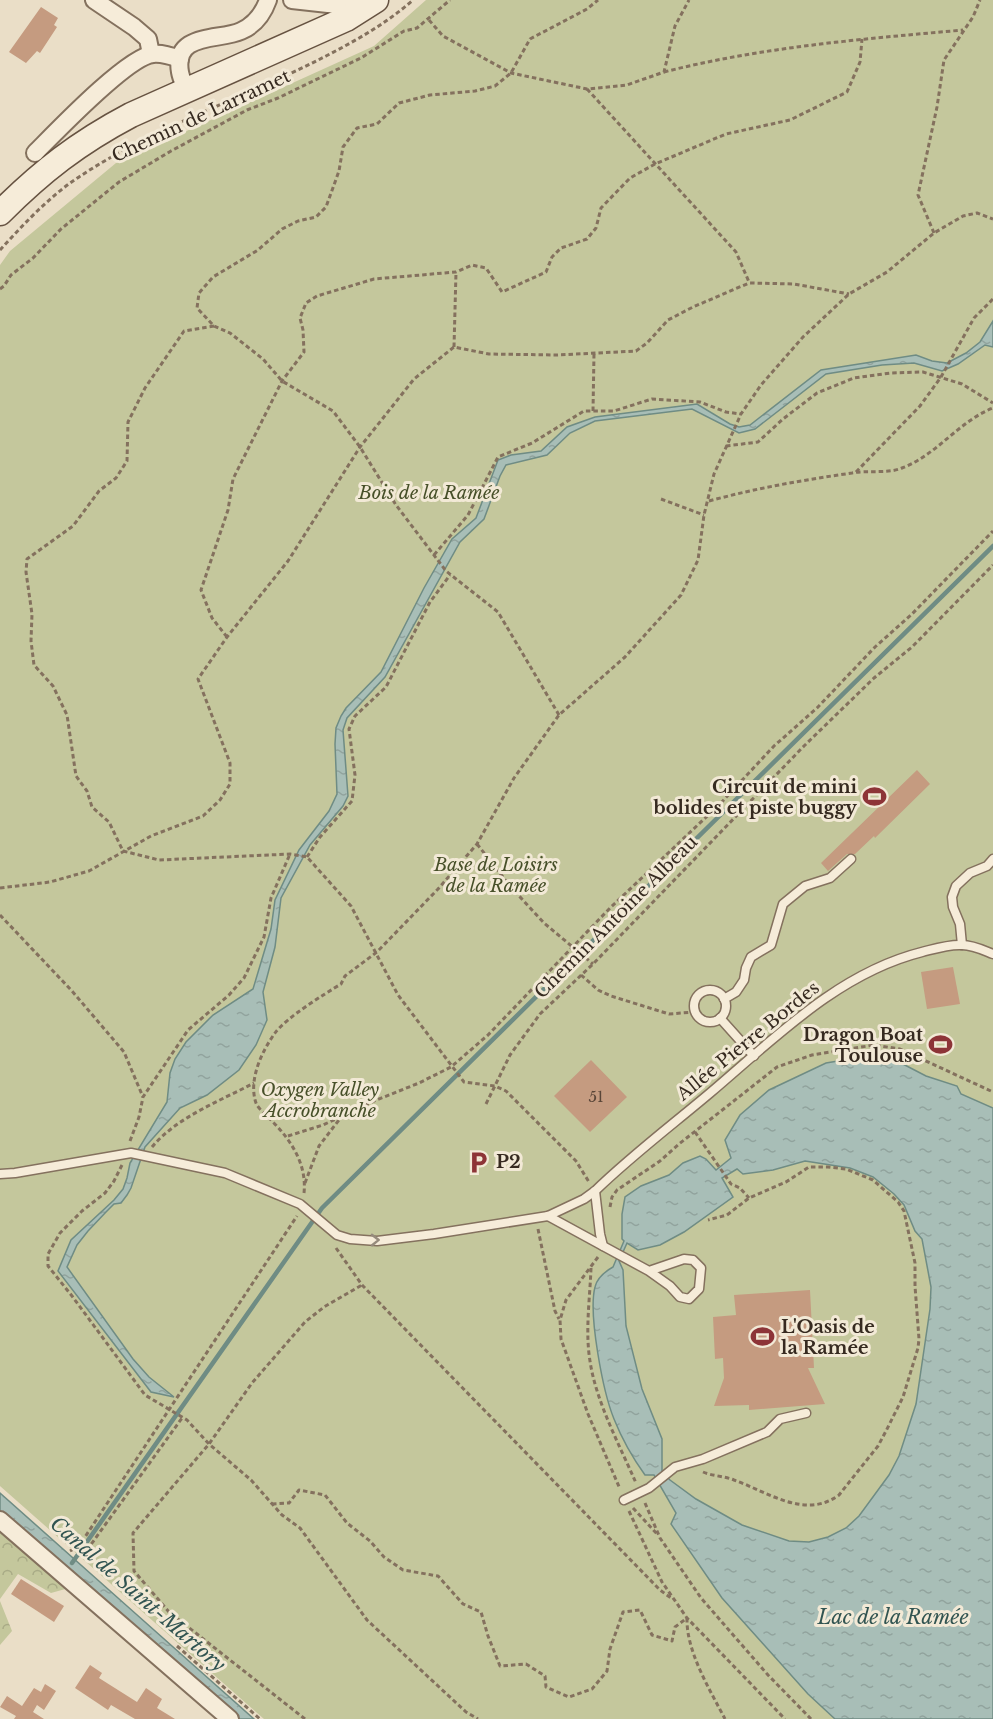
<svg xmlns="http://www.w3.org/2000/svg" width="993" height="1719" font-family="'Libre Baskerville',serif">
<defs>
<pattern id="forest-crowns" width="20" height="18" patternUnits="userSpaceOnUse" patternTransform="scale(1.5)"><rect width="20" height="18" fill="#c4c79c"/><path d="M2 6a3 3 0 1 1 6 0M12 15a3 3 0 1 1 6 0" fill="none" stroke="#a9ab86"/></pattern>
<pattern id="water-ripples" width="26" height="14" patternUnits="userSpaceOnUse" patternTransform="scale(1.5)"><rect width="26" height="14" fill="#a8beb7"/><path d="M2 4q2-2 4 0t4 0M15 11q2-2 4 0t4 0" fill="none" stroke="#91a39d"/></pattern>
</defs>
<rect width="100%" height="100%" fill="#eadec7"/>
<g fill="url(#forest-crowns)">
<polygon points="0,1527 69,1588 51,1593 18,1574 0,1599"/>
<polygon points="0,1601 12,1631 0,1645"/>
</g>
<polygon fill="#c4c79c" points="426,0 993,0 993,1719 264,1719 0,1486 0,265 10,251 116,163 374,46"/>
<g fill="url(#water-ripples)" stroke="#6f8c84" stroke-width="1.5" fill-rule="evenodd">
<polygon points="993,321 993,347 985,345 958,364 942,371 914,363 882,365 826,374 755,429 739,433 692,409 595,421 570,433 547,455 506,465 500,476 484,519 460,542 385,677 347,718 343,730 348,796 343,806 310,845 281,898 275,947 263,992 267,1020 256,1045 239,1070 207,1095 180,1108 145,1147 131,1188 127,1195 121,1203 114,1204 106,1212 88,1231 77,1245 67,1267 133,1359 149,1377 174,1397 151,1392 58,1271 71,1240 114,1200 123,1189 127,1178 130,1163 167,1102 170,1073 175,1059 186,1042 213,1015 253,989 271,929 275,900 299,850 329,811 337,794 335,744 336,728 341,716 346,708 381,672 424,588 452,539 476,518 498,460 511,455 541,451 567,427 595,417 697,404 730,424 739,427 750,425 821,370 916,355 932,361 947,363 966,353 980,342"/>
<path d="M868 1056 901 1063 926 1076 957 1086 961 1094 993 1108V1719H835L808 1694 722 1598 671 1524 676 1513 654 1475H645C632 1457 622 1439 614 1419 603 1392 588 1314 595 1287 597 1278 606 1271 613 1267L624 1241 622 1239V1214L625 1197 641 1186 669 1175 683 1163 700 1156 706 1159 716 1170 731 1158 725 1140 740 1115 769 1090 826 1063ZM805 1161 850 1168 873 1177 894 1194 904 1205 915 1231 922 1239 931 1287 930 1309 916 1404 899 1456 889 1475 859 1516 846 1528 828 1537 809 1542 789 1541 742 1525 696 1499 670 1480 662 1472V1439L642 1389 626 1326 623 1270 619 1261 627 1243 638 1250 660 1245 684 1232 733 1197 722 1178 737 1169 743 1174 773 1170Z"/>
<path d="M0 1493C85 1568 169 1644 254 1719H238L0 1512Z"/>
</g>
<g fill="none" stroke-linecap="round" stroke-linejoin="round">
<polyline stroke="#6f8c84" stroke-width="4.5" points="72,1563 322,1208 993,546"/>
</g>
<g fill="#c59b80">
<polygon points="41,7 58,18 54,25 57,27 40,53 37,51 26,63 9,52"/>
<polygon points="917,770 930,784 875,838 874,836 855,854 847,854 828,871 821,863"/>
<polygon points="953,967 960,1004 927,1009 921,972"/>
<polygon points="591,1060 627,1097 590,1132 554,1096"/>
<polygon points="810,1290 814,1368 808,1368 825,1404 749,1410 749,1405 714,1406 724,1378 723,1358 715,1359 713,1317 736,1315 734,1295"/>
<polygon points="21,1579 64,1606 54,1622 11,1594"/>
<polygon points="90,1665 102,1673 99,1678 137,1702 146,1688 162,1699 157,1708 175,1719 135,1719 111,1705 108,1710 75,1688"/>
<polygon points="45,1684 56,1691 44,1710 37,1705 33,1712 44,1719 14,1719 16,1716 0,1707 7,1696 22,1706 34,1688 41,1692"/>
</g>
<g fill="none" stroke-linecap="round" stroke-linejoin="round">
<defs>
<g id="lane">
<polyline points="962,945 960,924 953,907 952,897 956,886 970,873 987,866 993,859"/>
<circle cx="710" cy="1006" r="16"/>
<polyline points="724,999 736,992 744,980 746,968 751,957 771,945 783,904 805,886 830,878 851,859"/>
<polyline points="720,1018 754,1056"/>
<path d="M0 1174 15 1173 131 1153 225 1173 300 1204 337 1235 350 1239 377 1241 434 1234 548 1216 584 1199 595 1191C631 1156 672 1125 710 1093 774 1039 838 973 922 952 934 949 949 944 962 945 973 945 983 950 993 954"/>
<polyline points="595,1191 600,1234 603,1246 649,1271 670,1286 680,1297 689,1299 699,1289 701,1268 693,1260 684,1259 649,1271"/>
<polyline points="548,1216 603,1246"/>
<polyline points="624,1500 649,1488 675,1467 703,1459 767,1432 780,1419 806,1413"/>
</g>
<g id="street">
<polyline points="94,0 134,27 148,39 151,54"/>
<polyline points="292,0 364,8"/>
<path d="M186 90C184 84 181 78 180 72 173 32 219 41 241 31 255 25 263 14 268 0"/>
<path d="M35 153C56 132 127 57 153 54 162 53 171 56 180 59"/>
<polyline points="0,1520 230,1719"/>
</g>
<path id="secondary" d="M0 213C42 171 78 143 131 115L346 19 376 0"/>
</defs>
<use href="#lane" stroke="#84715e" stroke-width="11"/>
<use href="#street" stroke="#84715e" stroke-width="20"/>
<use href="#secondary" stroke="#665241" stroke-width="27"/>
<g stroke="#84715e" stroke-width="3" stroke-dasharray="4.5 3" stroke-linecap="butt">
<polyline points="429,20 443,36 511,73 587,89 627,85 664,72 675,26 689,0"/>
<path d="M664 72C762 47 863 39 963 30"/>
<polyline points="587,89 736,252 749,282"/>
<polyline points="934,233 918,195 937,107 944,60 973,17 980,0"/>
<path d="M0 250C22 226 46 200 73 181 150 128 243 99 326 56 357 40 387 23 413 0"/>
<polyline points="0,289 4,286 11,275 33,258 61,229 119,182 171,151 247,110 278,98 361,58 404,31 417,28 450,0"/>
<polyline points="214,326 184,331 145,388 128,422 127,461 116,478 99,491 73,526 27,559 26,572 32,614 31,641 34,665 53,686 67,715 76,776 87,791 92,807 109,822 123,851 159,860 290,854 307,857 351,906 398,995 464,1082 495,1086 506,1091 576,1161 589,1182"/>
<polyline points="454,347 456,272"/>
<polyline points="593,411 594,353"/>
<polyline points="726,446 758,442 783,419 817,393 854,378 891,373 923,372 962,384 993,403"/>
<polyline points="856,472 920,406 941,377 974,318 993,299"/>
<polyline points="661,499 704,515"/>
<path d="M709 501C757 488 803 480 852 473 867 470 888 474 902 468 937 455 959 421 993 408"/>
<polyline points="434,555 468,515 498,457 532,443 584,411 614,411 652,399 700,402 726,412 741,414"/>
<polyline points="227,637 212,618 201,590 228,510 233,479 282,381 304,352 303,330 300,318 306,303 317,296 374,279 456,272 472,265 486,268 502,292 546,272 552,257 561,248 587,239 596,228 601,208 630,178 655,164 726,134 790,120 847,92 860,62 862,39"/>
<polyline points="559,715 498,612 446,571 396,505 360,447 333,411 282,381 263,359 230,333 214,326 197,308 199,293 213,277 258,250 282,229 298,221 316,217 326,207 339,171 343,147 357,128 377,124 399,103 430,95 475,91 495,86 511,73 530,39 587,9 598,0"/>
<polyline points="477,844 510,886 544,923 593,964"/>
<polyline points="307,857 320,837 352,801 355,775 349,729 355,716 386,687 430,602 450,575"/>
<polyline points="0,888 50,882 89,871 151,836 203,816 220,800 230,784 230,763 198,679 227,637 288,561 360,447 414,379 454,347 489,354 557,355 636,351 647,343 668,320 693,307 749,283 794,284 849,294"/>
<polyline points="0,915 72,991 124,1052 143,1097"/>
<polyline points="581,975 598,990 611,996 669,1014 694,1012"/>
<polyline points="486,1104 510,1055 540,1014 593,964 804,746 874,678 912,647 993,565"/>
<polyline points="695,1132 731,1184 740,1188 749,1198"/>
<polyline points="288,1136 323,1125 374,1101 419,1083 451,1067 488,1035 611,907 720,804 774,746 817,708 875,647 911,615 993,531"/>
<polyline points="130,1141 139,1117 143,1097 188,1030 229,995 244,978 264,937 271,898 290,854"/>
<path d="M152 1147C177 1117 220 1101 254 1083"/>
<polyline points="122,1165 114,1181 105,1193 82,1211 60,1233 48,1254 48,1266 72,1296 145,1395 187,1420 209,1444 251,1480 282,1515 300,1528 367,1620 466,1712 478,1719"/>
<polyline points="305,1183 319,1146 342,1116"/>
<path d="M304 1193C307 1164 291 1140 271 1120 267 1115 258 1109 256 1103 248 1080 262 1051 275 1033 287 1017 323 995 341 984L345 976 377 952 438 889 477 844 514 778 559 715 625 657 681 595 698 560 704 515 714 474 741 414 761 385 803 337 849 294 887 272 934 233 963 216 977 213 993 219"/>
<polyline points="610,1207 612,1197 617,1190 660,1161 679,1144 777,1067 812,1055 874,1045 900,1049 993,1092"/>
<polyline points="538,1229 555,1311 559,1319"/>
<polyline points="336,1248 362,1285 660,1590 671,1598"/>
<polyline points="598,1257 566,1300 560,1320 561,1339 588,1414 620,1489"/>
<path d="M591 1268C590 1298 585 1331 590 1361 596 1402 620 1446 636 1483"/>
<path d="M703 1472C712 1476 724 1476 734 1480 768 1492 805 1520 839 1495L878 1446 886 1431 903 1397 918 1348 919 1339 915 1286V1263L904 1211 898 1202 873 1180 846 1169 828 1167H809L786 1182 749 1198 727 1215 708 1220"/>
<polyline points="645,1503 660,1538 701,1598 768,1675 811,1719"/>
<polyline points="272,1504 289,1503 299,1490 325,1495 347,1523 370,1541 384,1557 403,1570 438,1576 463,1604 481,1612 488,1636 500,1666 526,1664 545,1676 546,1687 569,1697 592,1689 607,1671 610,1649 623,1612 640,1610 652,1635 672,1641 675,1627 687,1618"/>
<polyline points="633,1508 657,1534"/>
<polyline points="629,1511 662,1582 687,1618 785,1719"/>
<polyline points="87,1550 182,1418"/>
<polyline points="70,1551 79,1546 297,1216"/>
<path d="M687 1618C686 1651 710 1690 725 1719"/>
<polyline points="177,1646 260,1719"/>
<polyline points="305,1719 169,1612 134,1571 133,1533 209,1444 252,1383 305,1322 324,1307 362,1285"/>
</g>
<use href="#lane" stroke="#f6ecd9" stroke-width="8"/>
<use href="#street" stroke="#f6ecd9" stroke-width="16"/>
<use href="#secondary" stroke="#f6ecd9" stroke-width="24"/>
</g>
<defs><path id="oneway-chevron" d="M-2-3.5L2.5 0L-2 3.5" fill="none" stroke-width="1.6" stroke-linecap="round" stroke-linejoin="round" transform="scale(1.5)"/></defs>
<use stroke="#968b7c" href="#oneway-chevron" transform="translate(375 1240) rotate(-1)"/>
<defs>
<symbol id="stadium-bare" viewBox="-9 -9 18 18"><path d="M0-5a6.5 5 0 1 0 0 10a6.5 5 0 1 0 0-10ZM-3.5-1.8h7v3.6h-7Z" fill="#8d3437" stroke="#f2e9d6" stroke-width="2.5" paint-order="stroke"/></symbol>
<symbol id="parking-bare" viewBox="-9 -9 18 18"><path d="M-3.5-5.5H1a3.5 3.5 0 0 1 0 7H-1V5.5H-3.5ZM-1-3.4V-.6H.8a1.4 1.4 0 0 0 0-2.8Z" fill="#8d3437" stroke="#f2e9d6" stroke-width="2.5" paint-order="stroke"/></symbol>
</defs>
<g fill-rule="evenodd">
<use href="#stadium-bare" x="858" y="780" width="33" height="33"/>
<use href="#stadium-bare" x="924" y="1028" width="33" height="33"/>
<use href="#parking-bare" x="462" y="1146" width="33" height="33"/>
<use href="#stadium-bare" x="746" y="1320" width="33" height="33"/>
</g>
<g text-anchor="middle" stroke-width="6" stroke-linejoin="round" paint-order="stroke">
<g font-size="15" fill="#5a4638">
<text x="596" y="1102">51</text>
</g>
<g font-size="18" fill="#362a20" stroke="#f2e9d6">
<text transform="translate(201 116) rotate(-25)" y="6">Chemin de Larramet</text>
<text transform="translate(616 917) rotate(-45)" y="6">Chemin Antoine Albeau</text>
<text transform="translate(748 1041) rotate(-39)" y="6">Allée Pierre Bordes</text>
</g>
<g font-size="18" font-style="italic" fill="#475029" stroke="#f2e9d6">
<text x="429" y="499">Bois de la Ramée</text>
<text x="496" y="871">Base de Loisirs<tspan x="496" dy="21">de la Ramée</tspan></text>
<text x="320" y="1096">Oxygen Valley<tspan x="320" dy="21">Accrobranche</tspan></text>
</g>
<g font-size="18" font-weight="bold" fill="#362a20" stroke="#f2e9d6" text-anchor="end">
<text x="857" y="793">Circuit de mini<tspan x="857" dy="21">bolides et piste buggy</tspan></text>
<text x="923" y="1041">Dragon Boat<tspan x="923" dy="21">Toulouse</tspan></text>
<text x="496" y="1168" text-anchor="start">P2</text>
<text x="781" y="1333" text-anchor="start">L'Oasis de<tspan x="781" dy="21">la Ramée</tspan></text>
</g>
<g font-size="20" font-style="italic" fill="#315451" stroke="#f2e9d6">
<text transform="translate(138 1594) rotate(41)" y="7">Canal de Saint-Martory</text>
<text x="893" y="1624">Lac de la Ramée</text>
</g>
</g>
</svg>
